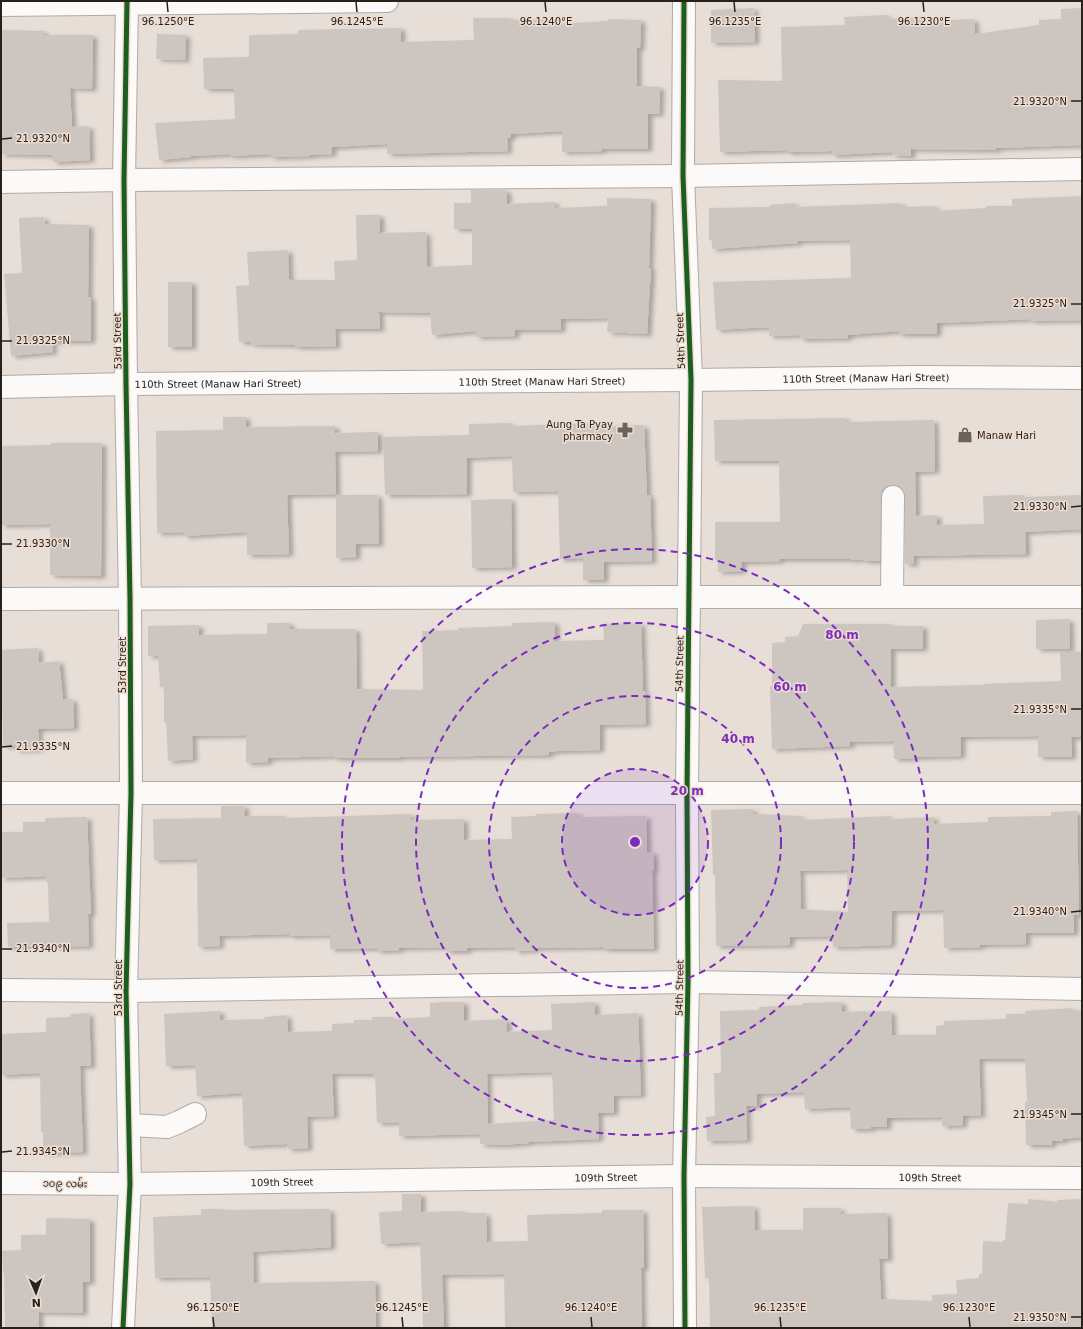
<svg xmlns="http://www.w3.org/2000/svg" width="1083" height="1329" font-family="'DejaVu Sans','Noto Sans Myanmar',sans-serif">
<defs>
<filter id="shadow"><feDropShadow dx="4.5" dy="2.5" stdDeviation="2" flood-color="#0004"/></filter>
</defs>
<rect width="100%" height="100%" fill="#e7ded7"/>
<g fill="#cdc6c0" fill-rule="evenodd" filter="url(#shadow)">
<polygon points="754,8 755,42 711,43 711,10"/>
<polygon points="1081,8 1082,29 1082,145 996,148 996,150 911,149 911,156 892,155 892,152 832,155 832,151 787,152 787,150 720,152 718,80 782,81 781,27 845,25 844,17 887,15 887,19 929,17 929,21 974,19 975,34 1039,25 1039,20 1061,19 1061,9"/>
<polygon points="473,18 510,18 511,20 553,19 553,24 608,21 608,19 641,20 640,48 637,48 637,86 660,87 659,114 648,114 648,149 602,149 602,151 562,152 562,131 511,134 511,138 507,138 508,151 387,154 387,144 332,147 332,154 310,155 310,156 271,157 271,154 230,156 230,154 191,156 191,157 159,160 155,123 235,119 234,89 204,89 203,58 249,57 249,35 298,34 298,30 401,28 401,42 474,40"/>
<polygon points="1,30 44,31 44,35 93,35 92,89 70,88 72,127 89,126 90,160 53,162 52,155 1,154"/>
<polygon points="157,34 186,35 185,60 156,59"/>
<polygon points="471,190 507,190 507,204 555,202 555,208 607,206 607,198 651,199 649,268 651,268 647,334 607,332 608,318 561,319 561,330 515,330 515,336 476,337 476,331 432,335 430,313 379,312 380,329 335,329 336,346 295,347 295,345 251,344 251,342 239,342 236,286 249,285 247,252 288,250 289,279 291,279 291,280 335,280 334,261 357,260 356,215 380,215 380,233 426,232 427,267 472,265 472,229 454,229 454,203 471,203"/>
<polygon points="1082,196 1082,320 1031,321 1031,319 937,323 937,334 899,334 899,331 848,335 848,338 801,339 800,335 769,336 769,327 716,330 713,282 851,278 850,240 798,241 798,243 712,249 712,240 709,240 709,208 770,207 770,205 795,203 795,207 901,203 902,207 935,206 935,211 986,208 986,206 1012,206 1012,199"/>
<polygon points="44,217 45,224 89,225 88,297 91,297 91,341 52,341 53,352 11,356 4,274 22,273 19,218"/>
<rect x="168" y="282" width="24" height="65"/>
<polygon points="223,417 246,417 246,427 335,426 335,433 378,432 378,451 335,452 336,494 287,495 289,554 247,555 247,532 184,536 184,532 157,533 156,431 223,430"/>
<polygon points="846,418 846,422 934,420 935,471 915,472 916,516 937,515 937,525 984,524 983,496 1024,495 1024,497 1082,495 1082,529 1025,532 1026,554 913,556 914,564 905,564 905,497 904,491 900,486 893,485 887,486 882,490 881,496 880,561 864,561 864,559 850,560 850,559 780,559 780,561 742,562 741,571 718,572 718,560 715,560 715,522 780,522 779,461 715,461 714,420"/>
<polygon points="510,423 510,426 601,423 601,426 644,425 647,495 650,495 652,561 604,562 604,580 583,580 583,558 560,559 558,491 513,492 512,456 467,458 467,494 385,495 383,437 469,435 469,424"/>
<polygon points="51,443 102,443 101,576 50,575 50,524 1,525 1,446 51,445"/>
<polygon points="336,495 378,495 379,544 356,544 356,557 336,558"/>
<polygon points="511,499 512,567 472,568 471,500"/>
<polygon points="1069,619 1070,649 1036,649 1036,620"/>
<polygon points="555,622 555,641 604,640 603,624 641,623 643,691 645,691 646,724 600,725 600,750 557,751 549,752 549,755 400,757 400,758 334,758 334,756 268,758 268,762 246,763 246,735 192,736 193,759 168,761 166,722 164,722 164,687 160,687 158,656 148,656 148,626 199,625 199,635 267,634 267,623 290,623 290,629 356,629 357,689 423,690 422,631 458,630 458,628 512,626 512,623"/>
<polygon points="803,624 891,624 891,626 923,626 923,649 891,649 891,687 983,685 983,684 1061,681 1060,652 1082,652 1082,737 1071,737 1072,757 1038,757 1038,736 961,737 961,756 915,757 915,758 894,759 893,741 850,742 850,746 772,749 770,686 772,686 772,643 785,642 785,637 798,636"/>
<polygon points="38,648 39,663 59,661 63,699 73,699 74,728 38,729 39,749 15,750 15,746 3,746 1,650"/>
<polygon points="221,806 245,806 244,816 285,816 285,818 411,814 411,820 464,819 464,840 512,839 511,817 536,816 536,814 578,813 578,817 646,816 647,852 653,852 654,870 652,871 654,949 603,949 603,947 534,948 534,950 515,951 515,947 467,948 467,951 446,951 446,947 399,948 399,950 377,951 377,948 330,949 330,935 289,936 289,934 219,936 220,946 198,947 197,859 154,860 153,819 221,818"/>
<path d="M753 809V814L801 816 802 820 890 816V819L934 817V824L988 822V817L1051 816V812L1077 811 1079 915H1074V933H1026V944L980 945V947L944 948 943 910 892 911 891 945 833 947 832 936 790 937V945L716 946 715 875H713L711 810ZM847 870 848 912 801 909 800 871Z"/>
<polygon points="87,817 91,914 88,914 89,946 8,947 7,923 49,922 48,883 47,883 46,876 1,878 1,832 23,832 23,822 45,822 45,818"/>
<path d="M442 1002H464V1021L507 1019V1032L552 1030 551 1004 595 1002V1015L638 1013 641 1095 614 1096V1113H598L599 1139 528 1142 529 1143 502 1145 480 1144V1134L399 1136V1122L377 1123 375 1076H373V1074H332L334 1116 307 1117 308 1148 288 1149 287 1144 244 1146 242 1093 197 1096 195 1065 166 1066 164 1014 220 1011V1020L265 1019 264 1017 287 1015 288 1032 332 1031V1024L354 1023V1020H372V1017H393V1019L430 1017V1003ZM552 1072 554 1120 488 1124 487 1074Z"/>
<polygon points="842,1002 842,1012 866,1011 866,1012 891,1011 892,1035 936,1035 936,1026 944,1025 944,1021 1006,1019 1006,1014 1025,1014 1025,1011 1072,1008 1073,1011 1082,1010 1082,1137 1063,1139 1063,1141 1052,1141 1052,1145 1026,1145 1025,1102 1027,1102 1025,1059 979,1059 981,1115 963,1116 963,1125 942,1126 942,1117 887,1118 887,1127 871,1127 871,1129 851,1129 850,1107 805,1109 804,1092 757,1094 757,1106 746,1106 747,1140 707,1141 706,1117 715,1116 714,1073 721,1073 720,1011 759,1010 759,1007 802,1005 802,1003"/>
<polygon points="89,1013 91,1066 80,1066 83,1152 43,1153 43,1132 41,1132 40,1073 1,1075 1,1034 46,1032 46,1018 71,1017 70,1014"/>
<polygon points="402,1194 421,1194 421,1212 464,1211 464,1213 486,1213 487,1242 528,1241 527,1215 602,1213 602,1210 643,1210 644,1268 641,1268 642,1328 505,1328 504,1274 442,1275 444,1328 423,1328 420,1242 381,1244 379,1212 402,1211"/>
<polygon points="1028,1199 1057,1202 1057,1200 1082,1199 1082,1328 710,1328 709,1278 705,1278 702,1207 754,1206 755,1230 803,1230 803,1208 841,1208 841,1214 887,1213 888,1259 879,1259 881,1299 932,1301 932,1295 957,1294 956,1280 979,1278 979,1274 982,1274 983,1241 1003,1242 1003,1240 1005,1240 1008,1203 1028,1204"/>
<polygon points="201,1209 222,1209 222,1210 330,1209 331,1247 253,1252 254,1283 375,1281 376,1328 212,1328 210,1277 155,1278 153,1217 201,1215"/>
<polygon points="46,1218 90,1219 90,1282 83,1282 83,1313 39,1312 39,1327 5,1327 4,1273 3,1273 2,1251 21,1250 21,1235 46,1235"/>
</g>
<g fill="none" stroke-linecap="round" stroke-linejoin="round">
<defs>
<g id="street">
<polyline points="684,1 683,176 691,380 687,794 688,982 684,1176 685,1328"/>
<polyline points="1,5 387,1"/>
<polyline points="1,182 124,180 683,176 1082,169"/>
<polyline points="892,596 893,497"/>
<polyline points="1,599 689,597 1082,597"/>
<polyline points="1,793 1082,793"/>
<polyline points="1,990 126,991 688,982 1082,989"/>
<polyline points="129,1125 167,1127 179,1122 195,1114"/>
<path id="s1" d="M1 1183 130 1184 684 1176 1082 1178"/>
<polyline points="123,1328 130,1184 126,991 131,793 130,599 126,384 124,180 127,1"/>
</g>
<g id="secondary">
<path id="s2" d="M1 387 126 384 691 380 916 377 1082 378"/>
</g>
</defs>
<use href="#street" stroke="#b0a9a4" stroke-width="24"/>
<use href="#secondary" stroke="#b0a9a4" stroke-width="24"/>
<use href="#street" stroke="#fbfaf9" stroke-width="22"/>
<use href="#secondary" stroke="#fbfaf9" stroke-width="22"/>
<defs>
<g id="cycleway">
<polyline points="684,1 683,176 691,380 687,794 688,982 684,1176 685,1328"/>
<polyline points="123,1328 130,1184 126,991 131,793 130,599 126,384 124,180 127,1"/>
</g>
</defs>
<use href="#cycleway" stroke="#eeddd0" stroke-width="8"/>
<use href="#cycleway" stroke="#1b5e20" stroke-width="5"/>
</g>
<path fill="none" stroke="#27211c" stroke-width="1.5" d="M167 2 168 12M356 2 357 12M545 2 546 12M734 2 735 12M923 2 924 12M1071 101H1081M2 139 12 138M1071 304H1081M2 341H12M1071 507 1081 506M2 544H12M1071 709H1081M2 747 12 746M1071 912 1081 911M2 949H12M1071 1114H1081M2 1152 12 1151M213 1317 214 1327M402 1317 403 1327M591 1317 592 1327M780 1317 781 1327M969 1317 970 1327M1071 1317H1081"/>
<circle cx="635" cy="842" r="73" fill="#7b2cbf" fill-opacity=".12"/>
<g fill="none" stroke="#7b2cbf" stroke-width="2" stroke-dasharray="7 5">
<circle cx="635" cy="842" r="73"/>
<circle cx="635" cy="842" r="146"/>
<circle cx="635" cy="842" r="219"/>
<circle cx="635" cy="842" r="293"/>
</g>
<defs>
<symbol id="pharmacy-bare" viewBox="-9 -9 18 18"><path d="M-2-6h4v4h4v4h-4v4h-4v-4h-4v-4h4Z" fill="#6a635d" stroke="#eeddd0" stroke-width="2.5" paint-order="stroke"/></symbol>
<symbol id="shop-bare" viewBox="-9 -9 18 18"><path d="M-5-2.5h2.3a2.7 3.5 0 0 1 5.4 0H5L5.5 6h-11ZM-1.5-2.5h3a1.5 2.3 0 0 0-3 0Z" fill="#6a635d" stroke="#eeddd0" stroke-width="2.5" paint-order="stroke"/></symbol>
</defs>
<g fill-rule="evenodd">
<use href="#pharmacy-bare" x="614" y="419" width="22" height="22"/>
<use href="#shop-bare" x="954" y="424" width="22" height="22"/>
</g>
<g text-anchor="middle" stroke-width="3" stroke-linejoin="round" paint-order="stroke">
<g font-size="10" fill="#27211c" stroke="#eeddd0">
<text transform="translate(117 341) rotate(-91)" y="4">53rd Street</text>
<text transform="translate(680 341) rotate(-92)" y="4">54th Street</text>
<text dy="4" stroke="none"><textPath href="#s2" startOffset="865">110th Street (Manaw Hari Street)</textPath></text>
<text dy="4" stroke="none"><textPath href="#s2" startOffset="541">110th Street (Manaw Hari Street)</textPath></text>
<text dy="4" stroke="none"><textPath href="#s2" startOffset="217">110th Street (Manaw Hari Street)</textPath></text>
<text transform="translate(679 664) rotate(-89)" y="4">54th Street</text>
<text transform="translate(122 665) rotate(-90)" y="4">53rd Street</text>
<text transform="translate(118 988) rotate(-90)" y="4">53rd Street</text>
<text transform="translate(679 988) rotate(-89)" y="4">54th Street</text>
<text dy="4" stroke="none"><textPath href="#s1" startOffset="605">109th Street</textPath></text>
<text dy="4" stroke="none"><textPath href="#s1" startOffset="929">109th Street</textPath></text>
<text dy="4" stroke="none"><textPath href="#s1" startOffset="281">109th Street</textPath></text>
<text transform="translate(65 1183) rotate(1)" y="4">၁၀၉ လမ်း</text>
</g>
<g font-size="10" fill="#27211c" stroke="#eeddd0" text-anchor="end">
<text x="613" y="428">Aung Ta Pyay<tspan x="613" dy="12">pharmacy</tspan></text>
<text x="977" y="439" text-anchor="start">Manaw Hari</text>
</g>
</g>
<g font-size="10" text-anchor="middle" fill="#27211c" stroke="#eeddd0" stroke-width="3" stroke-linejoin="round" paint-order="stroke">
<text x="168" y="25">96.1250°E</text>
<text x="357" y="25">96.1245°E</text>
<text x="546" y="25">96.1240°E</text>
<text x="735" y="25">96.1235°E</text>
<text x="924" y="25">96.1230°E</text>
<text x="1040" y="105">21.9320°N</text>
<text x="43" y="142">21.9320°N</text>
<text x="1040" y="307">21.9325°N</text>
<text x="43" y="344">21.9325°N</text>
<text x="1040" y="510">21.9330°N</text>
<text x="43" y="547">21.9330°N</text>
<text x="1040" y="713">21.9335°N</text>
<text x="43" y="750">21.9335°N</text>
<text x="1040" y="915">21.9340°N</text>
<text x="43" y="952">21.9340°N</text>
<text x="1040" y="1118">21.9345°N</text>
<text x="43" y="1155">21.9345°N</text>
<text x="213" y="1311">96.1250°E</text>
<text x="402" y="1311">96.1245°E</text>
<text x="591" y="1311">96.1240°E</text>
<text x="780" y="1311">96.1235°E</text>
<text x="969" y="1311">96.1230°E</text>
<text x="1040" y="1321">21.9350°N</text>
</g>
<circle cx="635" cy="842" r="6" fill="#7b2cbf" stroke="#eeddd0" stroke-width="2"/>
<g font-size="12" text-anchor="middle" font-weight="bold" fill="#7b2cbf" stroke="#eeddd0" stroke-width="3" stroke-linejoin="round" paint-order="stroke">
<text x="842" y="639">80 m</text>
<text x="790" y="691">60 m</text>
<text x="738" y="743">40 m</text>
<text x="687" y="795">20 m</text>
</g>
<rect width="1083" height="1329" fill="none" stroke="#27211c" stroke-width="4"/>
<g transform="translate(36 1293) rotate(178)" stroke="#eeddd0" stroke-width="3" paint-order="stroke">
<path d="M0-3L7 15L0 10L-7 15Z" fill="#27211c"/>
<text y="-6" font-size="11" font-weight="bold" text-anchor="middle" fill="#27211c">N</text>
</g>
</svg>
